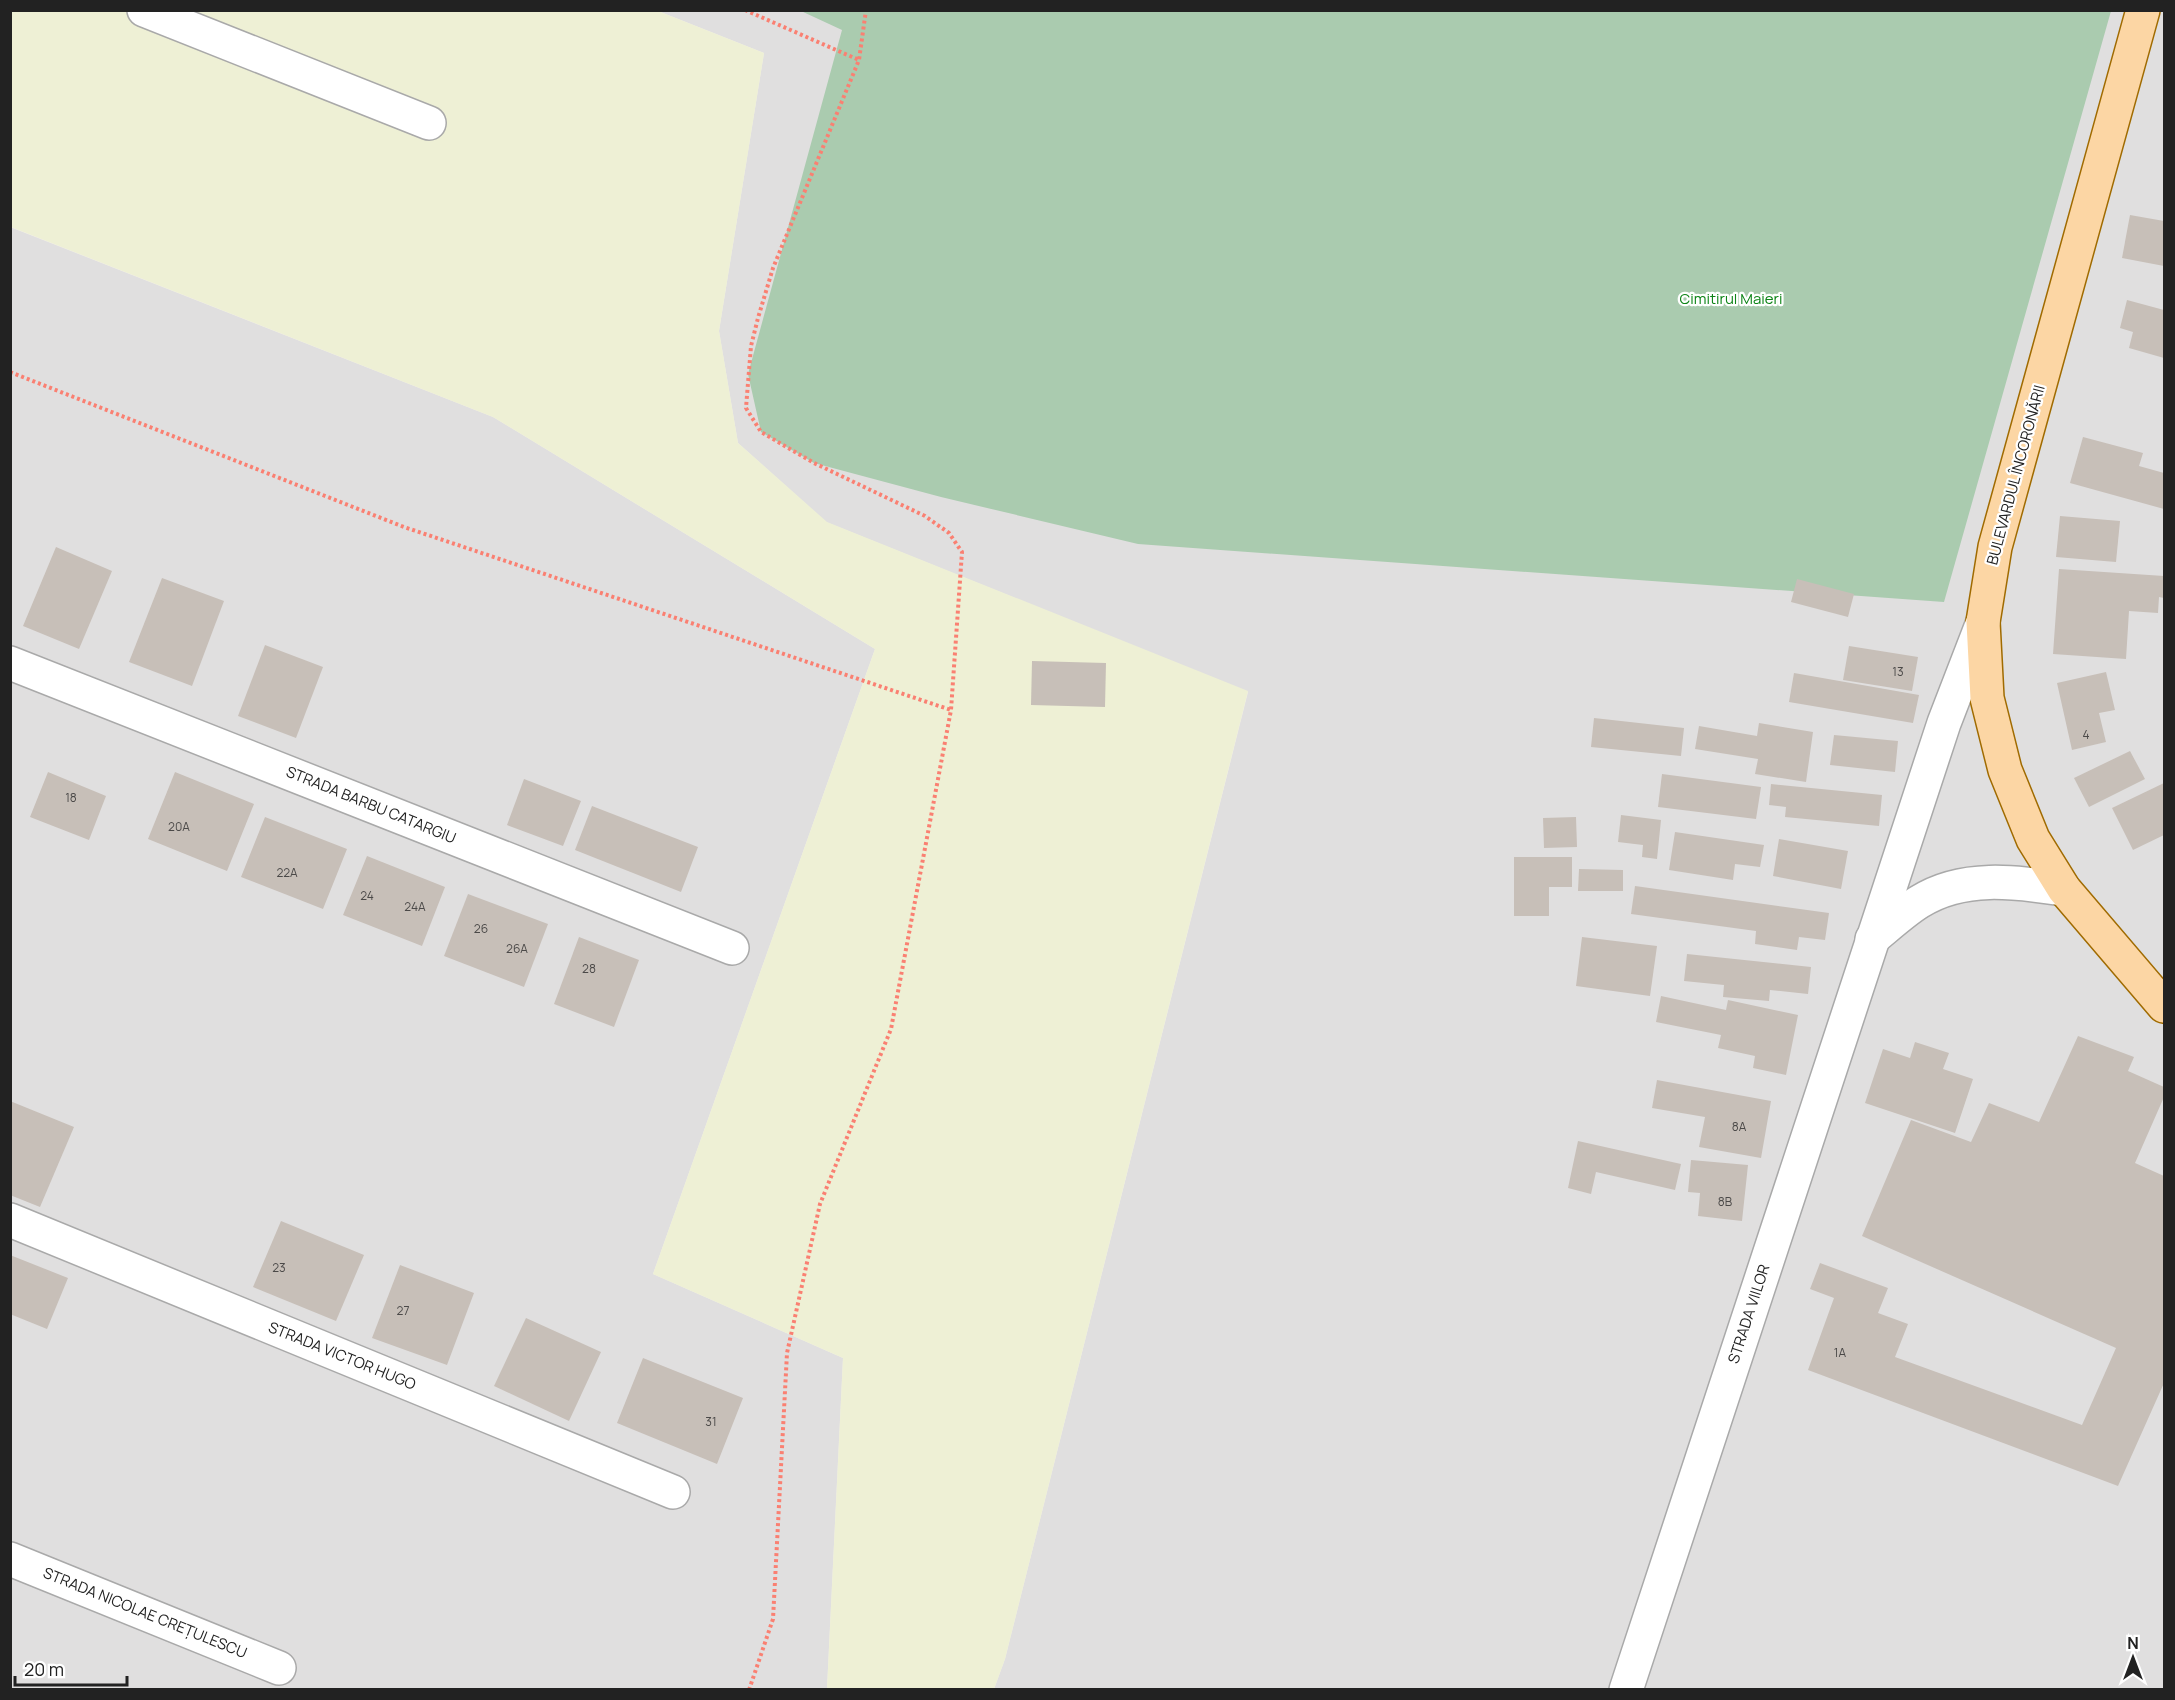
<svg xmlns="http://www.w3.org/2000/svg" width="2175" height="1700" font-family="Manrope,sans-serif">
<rect width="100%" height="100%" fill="#f2efe9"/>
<g fill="#e0dfdf">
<polygon points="658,11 2164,11 2164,1689 994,1689 1005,1659 1248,692 826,522 738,443 719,331 764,53"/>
<polygon points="10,227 493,417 875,649 653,1274 843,1358 827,1689 11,1689"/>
</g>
<polygon fill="#eef0d5" points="10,11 658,11 764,53 719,331 738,443 827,522 1248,691 1005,1659 994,1689 827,1689 843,1358 653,1274 875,649 493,417 11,227"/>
<polygon fill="#aacbaf" points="801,11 2111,11 1944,602 1138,544 941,497 814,463 761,432 748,374 842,30"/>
<g fill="#c7bfb8">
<polygon points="2130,215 2164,221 2164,266 2122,258"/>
<polygon points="2127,300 2164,310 2164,358 2129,348 2133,332 2120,328"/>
<polygon points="2083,437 2143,453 2139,466 2164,473 2164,509 2070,483"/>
<polygon points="2060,516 2120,521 2116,562 2056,557"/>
<polygon points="56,547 112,571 79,649 23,626"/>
<polygon points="2059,569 2164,576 2164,598 2159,597 2158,613 2129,611 2126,659 2053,654"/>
<polygon points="162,578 224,601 192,686 129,662"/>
<polygon points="1797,579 1854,594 1848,617 1791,602"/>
<polygon points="265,645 323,667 296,738 238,716"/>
<polygon points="1849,646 1918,657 1912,691 1843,680"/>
<polygon points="1032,661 1106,663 1105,707 1031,705"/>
<polygon points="2106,672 2115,710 2099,713 2106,742 2072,750 2057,683"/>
<polygon points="1794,673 1919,695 1913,723 1789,702"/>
<polygon points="1594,718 1684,728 1681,756 1591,747"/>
<polygon points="1759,723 1813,732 1806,782 1755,774 1758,759 1695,749 1699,726 1757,736"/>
<polygon points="1834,735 1898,741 1895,772 1830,765"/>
<polygon points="2130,751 2145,779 2089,807 2074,778"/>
<polygon points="48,772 106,796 89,840 30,817"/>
<polygon points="175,772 254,804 227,871 148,839"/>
<polygon points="1662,774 1761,787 1756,819 1658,807"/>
<polygon points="524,779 581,801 563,846 507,825"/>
<polygon points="2164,783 2164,835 2133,850 2112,808"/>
<polygon points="1771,784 1882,795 1879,826 1785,817 1786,807 1769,805"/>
<polygon points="592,806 698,847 681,892 575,850"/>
<polygon points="1621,815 1661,820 1657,859 1642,857 1643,845 1618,842"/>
<polygon points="265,817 347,849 323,909 241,877"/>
<polygon points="1576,817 1577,847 1544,848 1543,818"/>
<polygon points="1675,832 1764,845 1760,867 1735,864 1733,880 1669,870"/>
<polygon points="1779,839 1848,851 1841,889 1773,876"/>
<polygon points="367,856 445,887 422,946 343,915"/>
<polygon points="1514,857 1572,857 1572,887 1549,887 1549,916 1514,916"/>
<polygon points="1579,869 1623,870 1623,891 1578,891"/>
<polygon points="1635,886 1829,913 1825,940 1799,937 1797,950 1755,944 1756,931 1631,914"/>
<polygon points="468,894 548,924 524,987 444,956"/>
<polygon points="579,937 639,960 614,1027 554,1004"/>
<polygon points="1582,937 1657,946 1650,996 1576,986"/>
<polygon points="1687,954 1811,967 1808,994 1770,990 1769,1001 1723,997 1724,985 1684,981"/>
<polygon points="1661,996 1726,1010 1728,1000 1798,1015 1786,1075 1753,1068 1755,1056 1718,1048 1721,1035 1656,1022"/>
<polygon points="2078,1036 2134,1057 2128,1071 2164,1087 2164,1097 2135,1163 2164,1176 2164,1383 2118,1486 1808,1370 1834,1298 1810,1289 1820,1263 1888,1288 1878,1313 1908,1324 1895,1357 2082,1425 2116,1348 1862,1236 1911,1120 1971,1142 1989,1103 2039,1122"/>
<polygon points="1915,1042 1949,1053 1943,1069 1973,1079 1955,1133 1865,1103 1883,1049 1910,1058"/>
<polygon points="1657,1080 1771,1101 1761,1158 1699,1147 1705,1117 1652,1108"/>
<polygon points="10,1101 74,1127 40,1207 10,1195"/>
<polygon points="1578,1141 1681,1164 1675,1190 1596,1172 1591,1194 1568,1188"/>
<polygon points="1691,1160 1748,1165 1742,1221 1698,1216 1700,1193 1688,1192"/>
<polygon points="281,1221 364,1255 336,1321 253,1287"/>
<polygon points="10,1255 68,1278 47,1329 10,1314"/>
<polygon points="400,1265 474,1293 447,1365 372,1338"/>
<polygon points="526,1318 601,1352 569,1421 494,1386"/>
<polygon points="643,1358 743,1398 717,1464 617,1423"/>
</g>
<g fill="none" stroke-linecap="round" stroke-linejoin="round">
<defs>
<g id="street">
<polyline points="144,10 429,123"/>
<polyline points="10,663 732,948"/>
<path d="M1872 939C1887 927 1903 912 1919 902 1963 874 2016 882 2064 889"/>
<polyline points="10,1220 673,1492"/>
<polyline points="10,1559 279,1668"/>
<polyline points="1626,1690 1944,723 1983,622"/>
</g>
<polyline id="primary" points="2143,10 1995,547 1983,622 1987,698 2005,770 2033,839 2064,889 2164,1006"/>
</defs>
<use href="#street" stroke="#a9a9a9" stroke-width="36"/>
<use href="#primary" stroke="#a06b00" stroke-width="36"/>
<g stroke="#fa8072" stroke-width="4" stroke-dasharray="3 3" stroke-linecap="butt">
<polyline points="745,10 859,60"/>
<polyline points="10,372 404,527 951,710"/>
<polyline points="749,1690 773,1619 787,1353 820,1204 891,1029 951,710 962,552 949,533 925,516 814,463 761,432 746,408 751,346 758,318 773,268 859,60 866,10"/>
</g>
<use href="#street" stroke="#fff" stroke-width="33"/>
<use href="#primary" stroke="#fcd6a4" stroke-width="33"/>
</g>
<g text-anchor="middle" stroke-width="4.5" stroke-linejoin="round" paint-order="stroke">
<g font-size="12" fill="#4b4948">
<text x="1898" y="676">13</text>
<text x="2086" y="739">4</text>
<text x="71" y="802">18</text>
<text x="179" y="831">20A</text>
<text x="287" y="877">22A</text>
<text x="367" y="900">24</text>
<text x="415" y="911">24A</text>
<text x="481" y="933">26</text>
<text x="517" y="953">26A</text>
<text x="589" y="973">28</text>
<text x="1739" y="1131">8A</text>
<text x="1725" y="1206">8B</text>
<text x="279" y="1272">23</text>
<text x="403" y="1315">27</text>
<text x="1840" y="1357">1A</text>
<text x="711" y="1426">31</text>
</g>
<g font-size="15" fill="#0c8416" stroke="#fff">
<text x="1731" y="304">Cimitirul Maieri</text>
</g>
<g font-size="15" fill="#222" stroke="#fff">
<text transform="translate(2016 475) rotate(-75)" y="5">BULEVARDUL ÎNCORONĂRII</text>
<text transform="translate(371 805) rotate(22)" y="5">STRADA BARBU CATARGIU</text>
<text transform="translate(1749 1314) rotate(-72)" y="5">STRADA VIILOR</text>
<text transform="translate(342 1356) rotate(22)" y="5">STRADA VICTOR HUGO</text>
<text transform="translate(145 1613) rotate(22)" y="5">STRADA NICOLAE CREȚULESCU</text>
</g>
</g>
<rect width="2175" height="1700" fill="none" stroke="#222222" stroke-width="24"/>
<g transform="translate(2133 1658)" stroke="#ffffff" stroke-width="4.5" paint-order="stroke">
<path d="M0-4.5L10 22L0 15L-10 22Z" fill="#222222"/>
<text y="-9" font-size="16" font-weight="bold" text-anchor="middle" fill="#222222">N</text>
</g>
<path d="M15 1676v9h112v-9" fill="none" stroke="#222222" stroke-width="3"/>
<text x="24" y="1676" font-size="18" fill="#222222" stroke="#ffffff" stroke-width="4.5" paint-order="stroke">20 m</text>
</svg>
